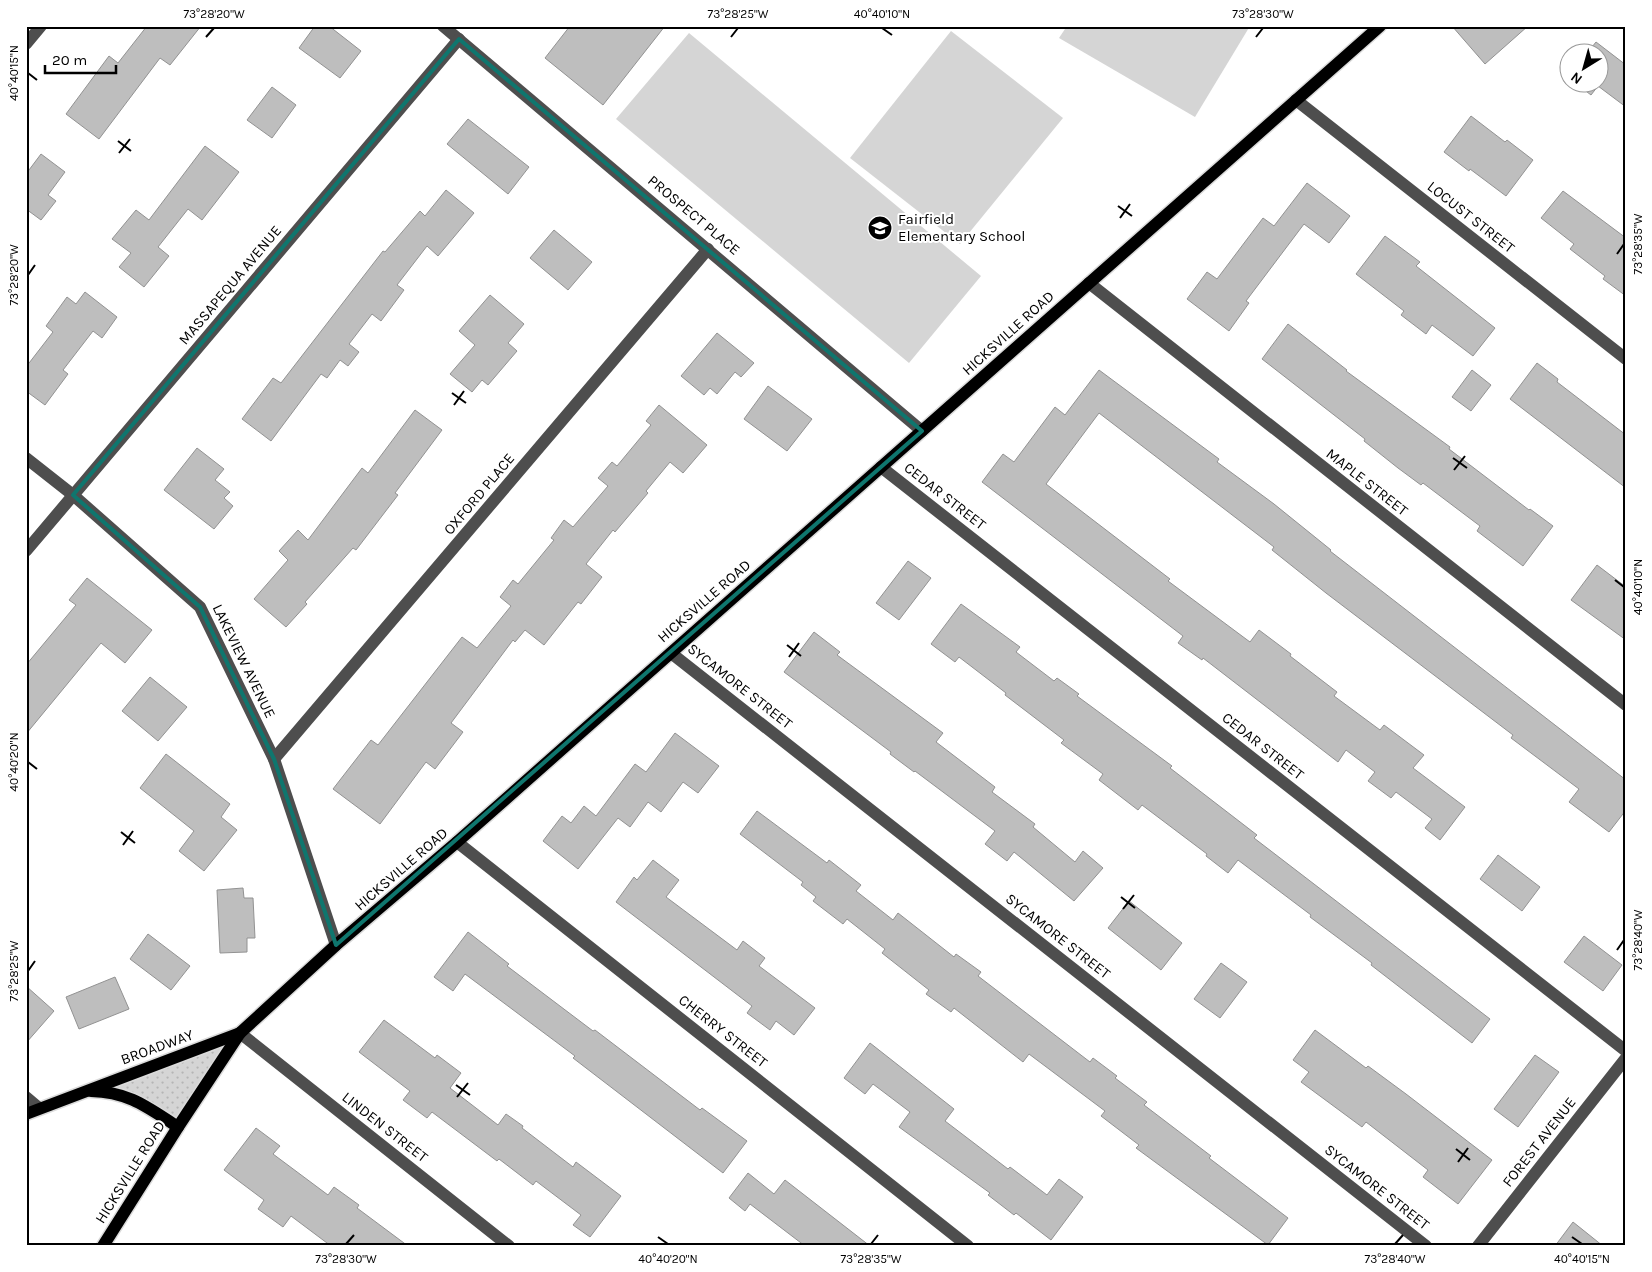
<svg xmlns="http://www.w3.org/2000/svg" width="1652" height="1272" font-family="Karla,sans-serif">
<defs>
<pattern id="grass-dots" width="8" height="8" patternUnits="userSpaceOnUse" patternTransform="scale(1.25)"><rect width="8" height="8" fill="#d5d5d5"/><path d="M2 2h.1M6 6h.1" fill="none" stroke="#b5b5b5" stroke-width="1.8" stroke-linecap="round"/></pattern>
</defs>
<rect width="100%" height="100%" fill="#fff"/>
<polygon fill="url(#grass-dots)" points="231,1040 176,1120 109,1086"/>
<g fill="#d5d5d5">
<polygon points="1067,26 1250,26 1195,117 1059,38"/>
<polygon points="951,31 1063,118 960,244 850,158"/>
<polygon points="689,33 981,276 909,363 616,119"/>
</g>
<g fill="#bebebe" stroke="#929292">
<polygon points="147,26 201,26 170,65 160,58 99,139 66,114 109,56 118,63"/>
<polygon points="315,26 329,26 361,51 340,78 299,48"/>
<polygon points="570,26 665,26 603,105 545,58"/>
<polygon points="1452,26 1528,26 1485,64"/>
<polygon points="1596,42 1626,65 1626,107 1598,86 1591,95 1574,82 1600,82 1600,52 1588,52"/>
<polygon points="272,87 296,105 272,138 247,120"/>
<polygon points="1471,116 1505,142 1507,140 1533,160 1506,196 1470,169 1469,171 1444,152"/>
<polygon points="468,119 529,167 508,194 447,144"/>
<polygon points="205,146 239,172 202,220 188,209 158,247 169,256 144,287 119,267 131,253 112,239 136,210 149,220"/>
<polygon points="41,154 65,172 48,195 56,201 41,220 26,209 26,174"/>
<polygon points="1307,183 1350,216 1329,243 1304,224 1246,301 1249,303 1229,331 1187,299 1207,272 1217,279 1263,218 1274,226"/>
<polygon points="446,190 474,213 438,256 427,246 397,285 404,290 381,321 372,314 349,344 359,352 348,366 340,360 327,378 321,374 271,441 242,419 273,378 281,383 383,251 385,252 420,211 425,216"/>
<polygon points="1563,191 1626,238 1626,296 1603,279 1605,276 1570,249 1574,244 1541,218"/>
<polygon points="554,230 592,262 568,290 530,258"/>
<polygon points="1385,236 1420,262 1416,266 1495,328 1473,356 1432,325 1426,334 1401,315 1404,311 1356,274"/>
<polygon points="85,292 117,317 102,338 93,331 63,370 68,374 45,405 26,391 26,367 53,332 46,326 67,297 76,304"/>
<polygon points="490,295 524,324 508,343 517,351 488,385 482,380 472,392 450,374 475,345 459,331"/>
<polygon points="1288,324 1347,370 1346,371 1450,447 1449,449 1529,510 1530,509 1553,526 1523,566 1477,531 1480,526 1423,483 1421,485 1398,468 1364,441 1365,439 1262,359"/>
<polygon points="717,333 754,363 741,377 735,372 717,394 710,388 704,395 681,376"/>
<polygon points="1537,363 1558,379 1557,382 1626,435 1626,488 1510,399"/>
<polygon points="1099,370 1219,459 1217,462 1274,504 1331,550 1330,551 1626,780 1626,810 1609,832 1569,802 1579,789 1511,738 1513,735 1326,593 1272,550 1274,547 1099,413 1046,484 1170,579 1168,581 1250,642 1259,630 1291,654 1290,656 1337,692 1334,696 1380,730 1384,725 1424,755 1413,768 1465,807 1440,840 1425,828 1432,819 1396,792 1391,798 1368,781 1375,772 1346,750 1338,762 1203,658 1202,660 1178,643 1183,636 982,482 1003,454 1014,462 1055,407 1065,415"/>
<polygon points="1472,370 1491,385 1471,411 1452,397"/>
<polygon points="768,386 812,419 787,451 744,419"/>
<polygon points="659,405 707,445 683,473 670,462 646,491 648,493 615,532 613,530 586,564 602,577 581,604 578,602 544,645 525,630 515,642 513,640 451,723 463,732 435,769 426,762 380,824 333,789 371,740 378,745 462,637 477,648 511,606 500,597 513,580 518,584 554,540 551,538 564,520 573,527 608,486 598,478 612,462 617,466 651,425 646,421"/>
<polygon points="415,410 442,430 395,493 398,495 356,550 353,548 305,602 307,604 286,627 254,599 288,560 279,551 298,530 308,540 362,468 368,473"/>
<polygon points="197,448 224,469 215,480 230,492 224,498 233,506 214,529 164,490"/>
<polygon points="908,561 931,578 899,620 876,603"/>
<polygon points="1597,565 1626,587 1626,640 1571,600"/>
<polygon points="87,578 152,630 125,663 101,643 26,734 26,665 76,605 69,600"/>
<polygon points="961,604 1020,647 1016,652 1054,681 1057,678 1079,694 1077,696 1172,766 1170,768 1257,835 1254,838 1490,1019 1472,1043 1371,965 1372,963 1310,917 1311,915 1238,860 1228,873 1206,856 1207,854 1142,805 1138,810 1099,780 1103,774 1061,743 1064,740 1005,695 1006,693 959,657 955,662 931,644"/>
<polygon points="814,632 840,652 837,655 943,733 936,742 995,787 992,792 1035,824 1033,827 1075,862 1083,851 1103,868 1074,901 1014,852 1007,861 985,844 995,831 915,771 914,772 890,754 891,752 784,672"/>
<polygon points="150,677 187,707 158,741 122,711"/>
<polygon points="675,733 719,766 698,793 683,782 661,812 648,802 630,827 618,818 578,869 543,841 562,816 571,823 584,806 596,816 635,764 646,772"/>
<polygon points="166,754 230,804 221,817 237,830 204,871 179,851 194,831 140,788"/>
<polygon points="757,811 827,863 829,860 861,885 856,891 893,920 898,913 954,957 956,954 981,972 978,976 1090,1062 1093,1058 1117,1076 1115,1078 1147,1102 1144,1105 1211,1156 1209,1158 1288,1218 1268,1245 1136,1148 1139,1145 1101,1116 1105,1111 1029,1054 1023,1062 954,1008 951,1012 926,994 929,990 882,953 885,949 847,919 843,924 813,901 816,897 801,885 803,882 740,834"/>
<polygon points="1498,855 1540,887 1522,911 1480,879"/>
<polygon points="653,860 679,880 666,897 737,950 743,941 765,958 759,966 815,1008 794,1035 776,1021 770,1030 747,1013 752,1006 616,902 634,877 637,880"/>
<polygon points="243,888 244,898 253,898 255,938 247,938 247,952 220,953 217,890"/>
<polygon points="1129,901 1182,943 1161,970 1108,928"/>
<polygon points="468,932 509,964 507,966 593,1031 595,1030 700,1110 702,1108 747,1141 723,1173 573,1058 575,1056 465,974 453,991 434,977"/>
<polygon points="148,934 190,966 171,990 130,959"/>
<polygon points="1584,936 1622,965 1603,991 1564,962"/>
<polygon points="1221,963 1247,982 1220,1018 1194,999"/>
<polygon points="115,977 129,1009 79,1029 66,997"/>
<polygon points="26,986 54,1011 26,1043"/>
<polygon points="384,1020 435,1058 437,1055 461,1073 450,1088 498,1125 506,1114 523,1126 522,1128 573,1167 576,1162 621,1196 590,1237 573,1225 581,1215 536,1181 533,1185 499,1159 497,1161 432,1112 427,1118 403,1100 410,1091 359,1052"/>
<polygon points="1315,1030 1366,1068 1368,1066 1406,1094 1492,1160 1458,1204 1423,1177 1428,1170 1366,1122 1362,1127 1301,1082 1309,1072 1293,1060"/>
<polygon points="870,1043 954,1109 945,1121 1008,1169 1010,1167 1047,1195 1059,1179 1083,1197 1051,1240 1016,1213 1014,1215 988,1195 990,1193 899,1127 910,1112 873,1084 865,1094 844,1078"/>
<polygon points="1535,1055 1559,1072 1518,1127 1494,1109"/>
<polygon points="256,1128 280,1146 273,1154 328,1195 334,1187 359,1205 357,1208 408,1246 331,1246 291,1216 283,1227 258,1209 264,1200 224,1170"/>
<polygon points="748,1173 774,1194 785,1180 870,1246 805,1246 750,1204 745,1211 729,1198"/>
<polygon points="1573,1222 1603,1246 1555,1246"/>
</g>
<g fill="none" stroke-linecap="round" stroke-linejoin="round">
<defs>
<g id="major">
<path d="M91 1091C129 1092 147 1107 178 1127"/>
<polyline points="26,1114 240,1033"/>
<polyline points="103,1246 178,1127 240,1033 336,945 457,842 1380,26"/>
</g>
</defs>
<use href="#major" stroke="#dbdbdb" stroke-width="15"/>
<g stroke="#4e4e4e" stroke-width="12">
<polyline points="443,26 922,431"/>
<polyline points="26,44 41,26"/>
<polyline points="1296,100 1626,359"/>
<polyline points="1089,283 1626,705"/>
<polyline points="26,458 73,495 200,607 274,759 336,945"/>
<polyline points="881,467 1626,1051"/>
<polyline points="26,551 459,39"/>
<polyline points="671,653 1426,1246"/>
<polyline points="274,759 708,249"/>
<polyline points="457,842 968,1246"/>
<polyline points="240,1033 509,1246"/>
<polyline points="26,1097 39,1108"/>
<polyline points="1478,1246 1626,1058"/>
</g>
<use href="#major" stroke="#000" stroke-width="12"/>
</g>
<path fill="none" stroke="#0f766e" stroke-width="4" stroke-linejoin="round" d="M459 39 922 431 336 945 274 759 200 607 73 495Z"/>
<path fill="none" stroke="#000" stroke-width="2" d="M882 28 892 35M206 37 214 28M731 37 738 28M1256 37 1263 28M28 73 37 80M118 141 131 151M119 153 130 139M1118 206 1132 216M1120 218 1130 204M1617 254 1624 244M28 275 35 265M452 393 466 403M454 405 464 391M1453 458 1467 468M1454 470 1465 456M1615 580 1624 587M787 645 801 656M789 657 799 643M28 762 37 769M121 832 135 843M123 845 133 831M1121 897 1135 908M1123 909 1134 895M1617 950 1624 940M28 971 35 961M456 1085 470 1095M457 1097 468 1083M1456 1149 1470 1160M1458 1162 1468 1148M658 1237 668 1244M1572 1237 1582 1244M346 1244 354 1235M871 1244 878 1235M1395 1244 1403 1235"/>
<defs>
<symbol id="school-disc" viewBox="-11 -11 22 22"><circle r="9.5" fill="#000" stroke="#fff"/><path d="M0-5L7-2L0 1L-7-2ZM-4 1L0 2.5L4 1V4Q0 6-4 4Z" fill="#fff"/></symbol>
</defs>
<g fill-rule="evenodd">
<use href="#school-disc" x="866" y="214" width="28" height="28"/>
</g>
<g text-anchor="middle" stroke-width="4" stroke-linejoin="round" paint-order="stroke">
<g font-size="15" fill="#000" stroke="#fff">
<text transform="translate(694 215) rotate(40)" y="5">PROSPECT PLACE</text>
<text transform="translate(1471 217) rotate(38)" y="5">LOCUST STREET</text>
<text transform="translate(230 285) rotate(-50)" y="5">MASSAPEQUA AVENUE</text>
<text transform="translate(1008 333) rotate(-42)" y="5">HICKSVILLE ROAD</text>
<text transform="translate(1367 482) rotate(38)" y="5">MAPLE STREET</text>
<text transform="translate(479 494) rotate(-50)" y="5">OXFORD PLACE</text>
<text transform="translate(945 496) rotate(38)" y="5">CEDAR STREET</text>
<text transform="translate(704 601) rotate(-41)" y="5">HICKSVILLE ROAD</text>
<text transform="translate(244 661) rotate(64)" y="5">LAKEVIEW AVENUE</text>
<text transform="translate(740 686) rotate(38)" y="5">SYCAMORE STREET</text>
<text transform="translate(1263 746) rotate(38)" y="5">CEDAR STREET</text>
<text transform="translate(401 869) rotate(-41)" y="5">HICKSVILLE ROAD</text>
<text transform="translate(1058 936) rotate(38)" y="5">SYCAMORE STREET</text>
<text transform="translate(723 1031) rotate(38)" y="5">CHERRY STREET</text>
<text transform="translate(157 1047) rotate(-20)" y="5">BROADWAY</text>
<text transform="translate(385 1127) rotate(38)" y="5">LINDEN STREET</text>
<text transform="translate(1539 1142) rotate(-52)" y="5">FOREST AVENUE</text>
<text transform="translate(130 1172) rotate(-58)" y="5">HICKSVILLE ROAD</text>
<text transform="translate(1377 1187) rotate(38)" y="5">SYCAMORE STREET</text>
</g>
<g font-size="15" fill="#000" stroke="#fff" text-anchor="start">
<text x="898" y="224">Fairfield<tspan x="898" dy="17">Elementary School</tspan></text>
</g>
</g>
<rect width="1652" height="1272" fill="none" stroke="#ffffff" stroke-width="55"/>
<g transform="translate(1584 68) rotate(217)"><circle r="24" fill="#ffffff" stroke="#999999"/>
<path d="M0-4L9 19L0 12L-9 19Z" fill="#000000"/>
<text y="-8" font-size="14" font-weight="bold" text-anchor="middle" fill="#000000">N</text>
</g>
<path d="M45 65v8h71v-8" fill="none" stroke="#000000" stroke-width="2.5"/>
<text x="52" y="65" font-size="15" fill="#000000" stroke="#ffffff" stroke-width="4" paint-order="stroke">20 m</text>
<rect x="28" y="28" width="1596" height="1216" fill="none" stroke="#000" stroke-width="2"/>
<g font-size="12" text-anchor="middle" fill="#000">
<text x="214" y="18">73°28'20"W</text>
<text x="738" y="18">73°28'25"W</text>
<text x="882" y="18">40°40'10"N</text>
<text x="1263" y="18">73°28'30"W</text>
<text transform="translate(14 73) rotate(-90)" y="4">40°40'15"N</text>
<text transform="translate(1638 244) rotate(-90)" y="4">73°28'35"W</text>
<text transform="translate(14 275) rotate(-90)" y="4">73°28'20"W</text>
<text transform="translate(1638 587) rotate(-90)" y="4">40°40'10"N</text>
<text transform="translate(14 762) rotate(-90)" y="4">40°40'20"N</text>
<text transform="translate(1638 940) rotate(-90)" y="4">73°28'40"W</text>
<text transform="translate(14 971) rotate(-90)" y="4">73°28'25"W</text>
<text x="346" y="1263">73°28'30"W</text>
<text x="668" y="1263">40°40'20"N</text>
<text x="871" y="1263">73°28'35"W</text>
<text x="1395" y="1263">73°28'40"W</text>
<text x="1582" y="1263">40°40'15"N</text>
</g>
</svg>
